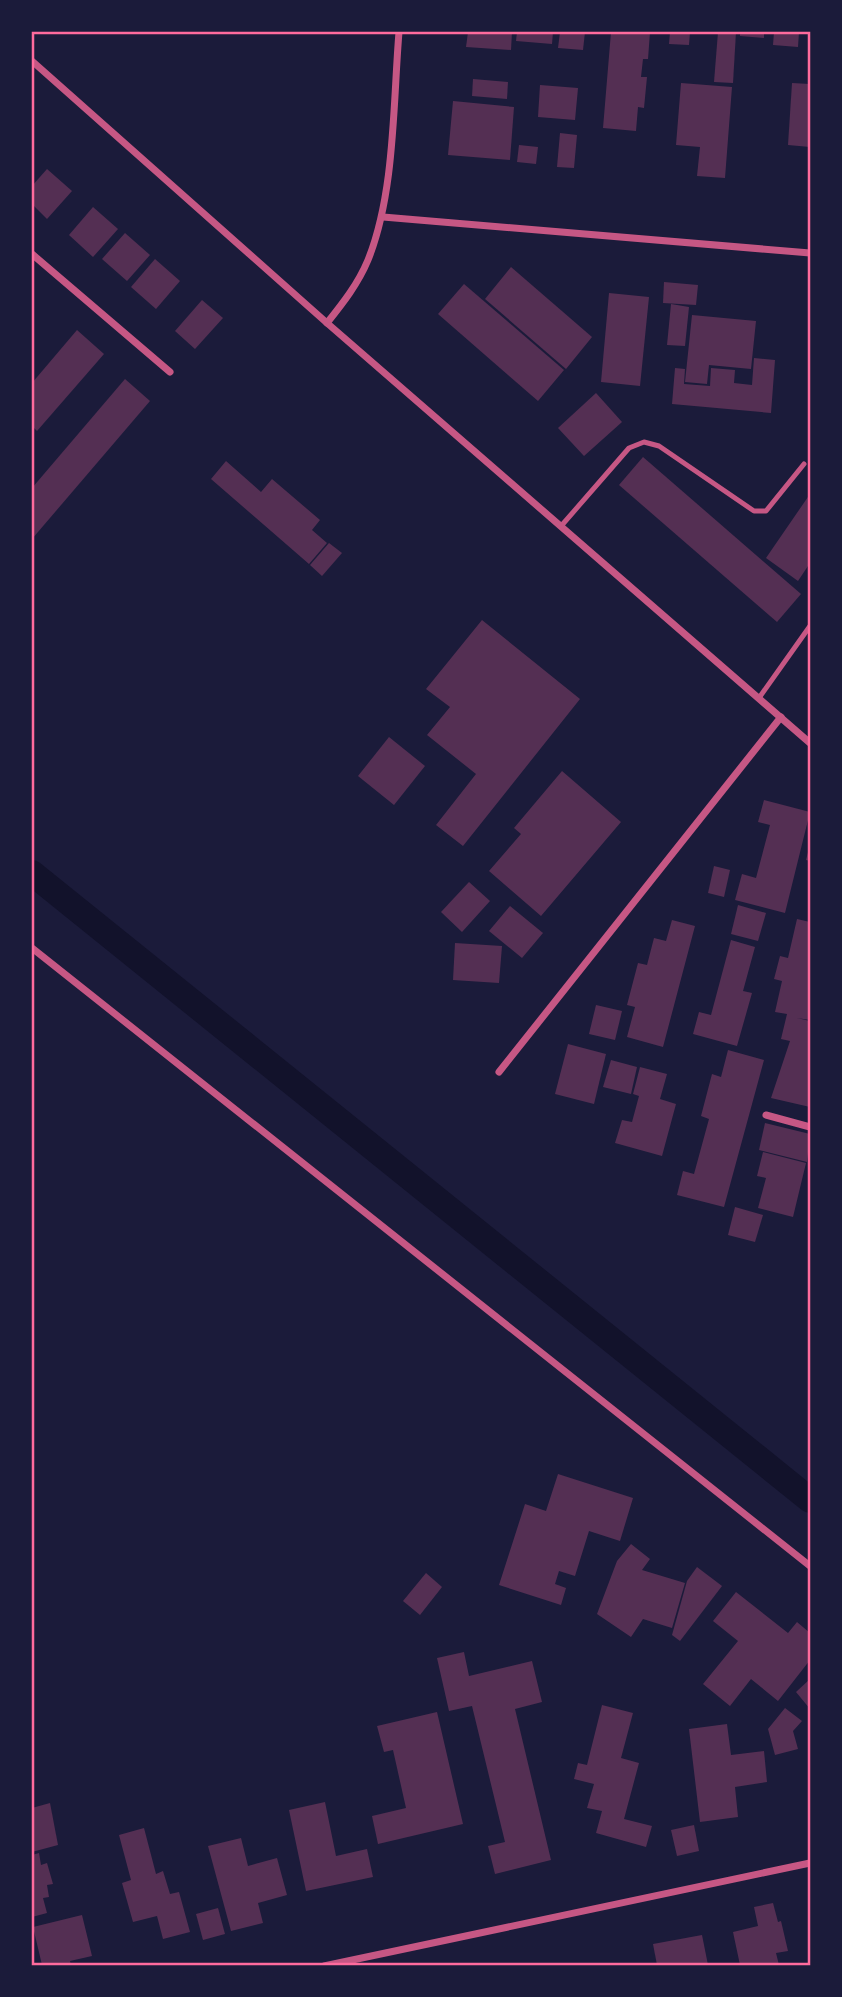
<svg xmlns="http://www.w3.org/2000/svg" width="842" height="1997" font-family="Barlow,sans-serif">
<rect width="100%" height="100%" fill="#1b1b3a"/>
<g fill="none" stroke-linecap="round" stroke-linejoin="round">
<polyline stroke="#12122b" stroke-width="26" points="32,873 810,1500"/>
</g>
<g fill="#542f53">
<polygon points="468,32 512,32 511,50 466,47"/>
<polygon points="517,32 553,32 552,44 516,41"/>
<polygon points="560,32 585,32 583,50 558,48"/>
<polygon points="611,32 650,32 648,59 643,59 641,77 647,77 644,108 638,107 636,131 603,128"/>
<polygon points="670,32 690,32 689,45 669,44"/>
<polygon points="718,32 736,32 733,83 714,82"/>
<polygon points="740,32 764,32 764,38 740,36"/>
<polygon points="774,32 799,32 798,47 773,45"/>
<polygon points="473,79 508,82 507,99 472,96"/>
<polygon points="681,83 732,87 725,178 697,176 700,147 676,145"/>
<polygon points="792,83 810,84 810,147 788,145"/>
<polygon points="540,85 578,88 575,120 538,117"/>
<polygon points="453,101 514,107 510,160 448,155"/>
<polygon points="560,133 577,135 574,168 557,167"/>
<polygon points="519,145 538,147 536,164 517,162"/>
<polygon points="47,169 72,191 47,219 32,204 32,186"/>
<polygon points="93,207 118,229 93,257 69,235"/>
<polygon points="125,233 150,255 127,281 102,259"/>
<polygon points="155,259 180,281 156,309 131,287"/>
<polygon points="511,267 592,337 566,369 485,299"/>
<polygon points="664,282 698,285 696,305 663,303"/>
<polygon points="464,284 564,370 538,401 438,314"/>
<polygon points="609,293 649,297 640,386 601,382"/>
<polygon points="202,300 223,318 195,349 175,331"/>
<polygon points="671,304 689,307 685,346 667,345"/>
<polygon points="692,315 756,321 751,369 709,365 707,384 685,382"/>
<polygon points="77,330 104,354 37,431 32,426 32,383"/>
<polygon points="754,358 775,360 771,413 672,404 675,368 685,369 684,384 710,386 711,368 735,370 734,383 752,385"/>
<polygon points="125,379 150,401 32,539 32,488"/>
<polygon points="596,393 622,422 584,456 558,428"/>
<polygon points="643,457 801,594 777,622 619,485"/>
<polygon points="226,461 261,492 272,479 320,520 312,530 327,543 309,564 211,479"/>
<polygon points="810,494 810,563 798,581 766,558"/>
<polygon points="329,543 342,553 322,576 310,565"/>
<polygon points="482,620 580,699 463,846 436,825 476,774 427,735 450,707 426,689"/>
<polygon points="389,737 425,766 394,805 358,776"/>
<polygon points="562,771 621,822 541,916 489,871 521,834 514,828"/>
<polygon points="764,800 810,812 785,913 735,900 742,874 756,878 770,825 758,822"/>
<polygon points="810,844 810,861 806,860"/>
<polygon points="714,866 730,870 724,897 708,893"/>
<polygon points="469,882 490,901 462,932 441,912"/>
<polygon points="738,905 766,913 758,941 731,934"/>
<polygon points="510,906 543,933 522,958 489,931"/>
<polygon points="797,919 810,922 810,1020 797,1018 810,1021 810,1107 771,1098 790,1041 781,1039 787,1014 775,1012 782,981 774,979 780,956 788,958"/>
<polygon points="672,920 695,926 663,1047 627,1037 635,1007 627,1005 638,963 647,965 654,938 666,941"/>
<polygon points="731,940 755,947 743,991 752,993 737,1046 693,1034 699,1012 711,1015"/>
<polygon points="455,943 502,946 499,983 453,980"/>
<polygon points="596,1005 622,1011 615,1040 589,1034"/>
<polygon points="568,1044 606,1054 594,1104 555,1094"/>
<polygon points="728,1050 764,1060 724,1207 677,1195 683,1171 694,1174 709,1119 701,1116 712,1074 721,1077"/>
<polygon points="611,1060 637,1067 631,1094 603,1087"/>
<polygon points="640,1067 667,1074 660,1099 676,1104 662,1156 615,1143 622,1120 632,1122 639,1096 633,1094"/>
<polygon points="765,1123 810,1134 807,1162 759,1150"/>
<polygon points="763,1152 806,1163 793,1217 758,1208 766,1178 757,1176"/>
<polygon points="735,1207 763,1215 755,1242 728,1235"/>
<polygon points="558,1474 633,1498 620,1541 589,1531 575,1576 559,1571 555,1584 566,1588 561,1605 499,1585 525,1504 546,1511"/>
<polygon points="631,1544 650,1559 642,1570 685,1583 672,1628 643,1619 631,1637 597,1614 617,1561"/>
<polygon points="697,1567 722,1586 680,1641 672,1635 687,1581"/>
<polygon points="426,1573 442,1587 420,1615 403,1601"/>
<polygon points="736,1592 788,1633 797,1622 810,1633 810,1660 778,1701 751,1679 730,1706 703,1684 738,1641 713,1621"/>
<polygon points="464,1652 469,1676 532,1661 542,1702 515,1709 551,1860 495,1874 488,1846 505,1842 472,1706 449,1711 437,1658"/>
<polygon points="810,1679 810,1709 796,1692"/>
<polygon points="602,1705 633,1713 621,1758 639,1763 624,1819 652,1826 646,1847 596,1833 602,1811 587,1808 594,1784 574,1779 578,1763 587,1765"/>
<polygon points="785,1708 802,1721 793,1731 798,1749 775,1755 768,1729"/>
<polygon points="437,1712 463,1824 378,1844 372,1816 406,1808 393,1750 384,1752 377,1726"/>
<polygon points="727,1724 731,1755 764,1751 767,1782 735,1787 738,1817 700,1822 689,1729"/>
<polygon points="325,1802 336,1856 367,1849 373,1877 306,1891 289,1810"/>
<polygon points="50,1803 58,1845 32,1852 32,1808"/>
<polygon points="694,1825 699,1851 677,1856 671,1830"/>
<polygon points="144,1828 156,1874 163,1871 170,1894 179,1892 190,1932 163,1939 157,1916 133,1922 122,1883 131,1880 119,1835"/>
<polygon points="241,1838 248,1866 277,1858 287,1895 258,1903 263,1923 231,1931 208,1846"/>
<polygon points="39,1853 41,1865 47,1863 53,1884 47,1885 49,1897 43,1898 47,1913 32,1917 32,1855"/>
<polygon points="773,1903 778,1922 781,1921 788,1951 776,1953 779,1965 740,1965 733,1932 758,1926 754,1907"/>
<polygon points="218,1908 225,1934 203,1940 196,1914"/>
<polygon points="82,1915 92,1956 70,1961 71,1965 42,1965 33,1927"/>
<polygon points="702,1935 708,1965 657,1965 653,1944"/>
</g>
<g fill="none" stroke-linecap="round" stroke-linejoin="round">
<g stroke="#c65784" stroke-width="5">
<polyline points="562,525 629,448 644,442 659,446 754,511 766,511 804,464"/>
<polyline points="759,698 810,626"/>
</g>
<g stroke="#c65784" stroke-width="7">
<polyline points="32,61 327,323 810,743"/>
<polyline points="383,217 810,253"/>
<polyline points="32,254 170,372"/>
<path d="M327 323C343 303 358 284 368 260 395 193 393 104 399 32"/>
<polyline points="32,948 810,1566"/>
<polyline points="499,1072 781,717"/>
<polyline points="766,1115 810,1127"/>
<polyline points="324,1966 810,1863"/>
</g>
</g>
<rect width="842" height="1997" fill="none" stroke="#1b1b3a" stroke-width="66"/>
<rect x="33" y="33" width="776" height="1931" fill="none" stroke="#ff6b9d" stroke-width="2.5"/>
</svg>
